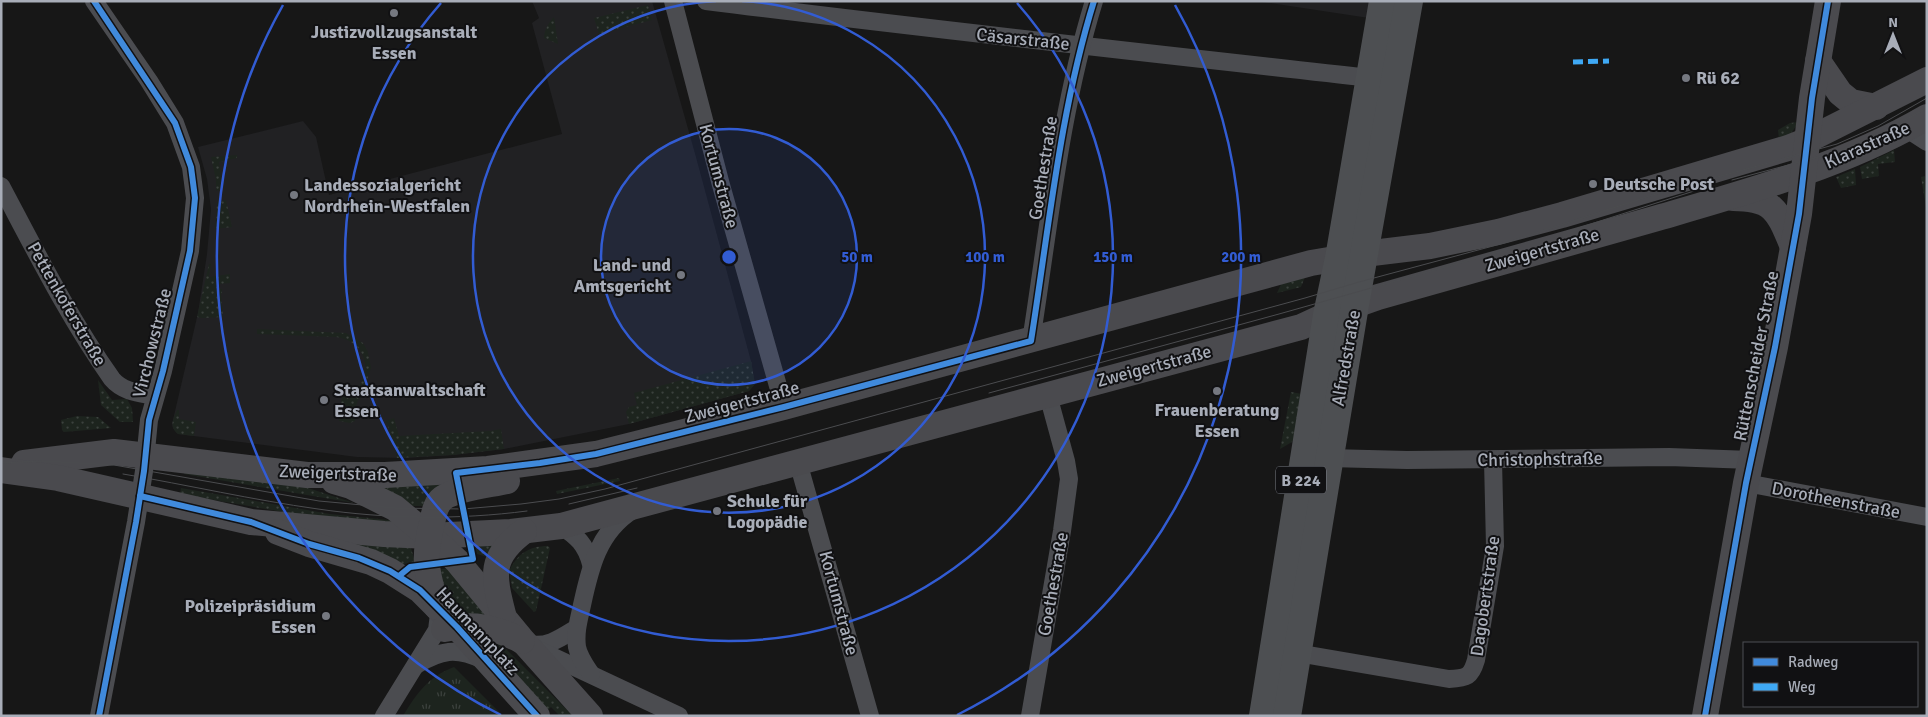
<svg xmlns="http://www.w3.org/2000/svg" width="1928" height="717" font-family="Signika,sans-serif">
<defs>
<pattern id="grass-dots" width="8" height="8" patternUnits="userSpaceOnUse" patternTransform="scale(1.25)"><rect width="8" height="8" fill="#1d241e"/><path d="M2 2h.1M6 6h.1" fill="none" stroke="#3b413d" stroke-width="1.8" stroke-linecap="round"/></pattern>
<pattern id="park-tufts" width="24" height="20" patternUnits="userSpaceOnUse" patternTransform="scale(1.25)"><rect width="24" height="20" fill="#1d241e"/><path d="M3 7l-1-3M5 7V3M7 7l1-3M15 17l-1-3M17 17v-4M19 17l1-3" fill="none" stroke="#3b413d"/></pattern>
</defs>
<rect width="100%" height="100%" fill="#171717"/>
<g fill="#212123">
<polygon points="532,1 652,1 696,157 751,361 755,384 749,391 629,424 504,449 453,455 405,458 357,457 178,434 173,428 172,424 198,313 207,254 211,209 207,179 198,147 303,121 316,137 329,195 562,134 532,23 539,18"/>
<polygon points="1256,1 1372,1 1369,18"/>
</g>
<g fill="url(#grass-dots)">
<polygon points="648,5 652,20 599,34 594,18"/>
<path d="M554 17 558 44 544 38C544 30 549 22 554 17Z"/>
<polygon points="1799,122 1789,136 1779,139 1778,130 1790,123"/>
<polygon points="1894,150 1895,162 1878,164 1879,176 1862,179 1860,167"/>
<polygon points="237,155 237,158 219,162 223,188 216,191 216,180 211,157"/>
<polygon points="1855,169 1856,185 1841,188 1836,177"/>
<polygon points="1925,176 1927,213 1921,177"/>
<polygon points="226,200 232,227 215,229 217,202"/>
<polygon points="209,264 211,264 209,277 230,274 230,283 219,284 219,289 222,289 222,293 221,294 223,317 202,318 197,317"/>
<polygon points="1305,277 1301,287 1277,293 1283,280"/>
<path d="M257 329 346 333 363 343 368 352 371 368 366 383 365 392 362 397 358 400 356 406 355 421 350 423 339 421 342 394C373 392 375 342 336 337L257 334Z"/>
<polygon points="751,361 755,384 749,391 629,424 626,412 629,407 637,405 634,393"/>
<polygon points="98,380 112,400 127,399 132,408 133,422 120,422 101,405"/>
<polygon points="1291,392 1302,394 1297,432 1292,442 1280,449"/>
<path d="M177 410H179V419L196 422 194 436 178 434C169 427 173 419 177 410Z"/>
<polygon points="77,416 98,417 111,428 64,432 62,430 61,420"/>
<polygon points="394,418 399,436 490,431 501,429 504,449 453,455 397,458 388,426 385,421"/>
<polygon points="185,468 305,487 354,503 184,474"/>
<polygon points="619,478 620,481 557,494 556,491"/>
<polygon points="452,483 426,506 408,506 380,487"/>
<polygon points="181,488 330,514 389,520 394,524 329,520 180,494"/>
<polygon points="343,542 411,548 415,562 404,564 401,567"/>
<polygon points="497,542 491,558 477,554 475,545"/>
<path d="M548 546 550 548 536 611 534 612 512 588 509 571C517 554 529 546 548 546Z"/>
<polygon points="449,568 493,619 461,619 451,608 437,570"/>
<polygon points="497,643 501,644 573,716 560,716 551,707 548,710 491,648 494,644"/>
</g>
<path fill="url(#park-tufts)" d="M454 667 503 716H403C416 694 428 677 454 667Z"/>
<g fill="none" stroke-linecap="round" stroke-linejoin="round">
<g stroke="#4b4c50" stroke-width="18">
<polyline points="94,1 149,81 175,123 191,167 195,198 190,251 163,371 149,420 144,471 136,522 99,716"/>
<polyline points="673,1 721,185 784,407"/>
<path d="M706 1C927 29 1149 53 1370 78"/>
<polyline points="1907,129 1927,142"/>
<path d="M1 186C36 252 69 318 112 379 123 392 139 393 155 396"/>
<path d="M1031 341C1049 227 1060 111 1094 1"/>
<polyline points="1329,458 1407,460 1669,457 1751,460"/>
<polyline points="798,462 870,716"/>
<polyline points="1746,483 1927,517"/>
<path d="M561 526C577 536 586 545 591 564"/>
<path d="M529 644C548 648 562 637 577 628"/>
<polyline points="532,647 679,716"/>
<path d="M1297 653 1449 679C1467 678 1471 677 1476 660L1495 546 1493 460"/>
<path d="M416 665C441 650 456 647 483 660"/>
<path d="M591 674C585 665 579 657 577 647 575 632 579 619 582 605 590 568 598 532 633 510"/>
<polyline points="384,716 437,630 439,614"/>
<polyline points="1030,716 1062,531 1069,479 1066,461 1048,395"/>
</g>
<g stroke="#4a4a4e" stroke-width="26">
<polyline points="1818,61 1840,93 1851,102 1876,107"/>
<path d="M1733 198C1774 198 1778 211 1793 247"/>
<polyline points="24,463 114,452 307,475 385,475 488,469 596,454 784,407 1311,263 1364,254 1430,246 1498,232 1562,215 1788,148 1808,140 1927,80"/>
<path d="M1 470 58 478 251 522 384 534 429 536 511 532 561 526 1301 327 1327 315 1378 297C1470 271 1562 245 1654 219 1747 192 1843 166 1927 117"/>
<polyline points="334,481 351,486 395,508 443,548 457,561 523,641 590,716"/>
<polyline points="278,532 309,544 371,562 390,571 420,590 457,627 537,716"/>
<path d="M437 607C426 572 423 558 432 523 434 514 435 504 443 498 457 488 489 485 507 481"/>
<path d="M503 614C493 575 489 557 524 531"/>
<path d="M444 629C473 623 496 627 522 641"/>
<polyline points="1705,716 1746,483 1775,347 1799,214 1812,98 1828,1"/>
</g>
<g stroke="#4d4f52" stroke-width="28">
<polyline points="1263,716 1327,315 1339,258 1383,1"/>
<polyline points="1287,716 1355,305 1409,1"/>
</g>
<g stroke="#4b4c4f" stroke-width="1">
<polyline points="1732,180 1837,152 1881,133 1927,108"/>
<polyline points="1572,230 1694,191"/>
<polyline points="989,393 1279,314 1520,246"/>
<polyline points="1,463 43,461 114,465 319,501 395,508 463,509 521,504 559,499 605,489 1305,298 1359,282 1508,242 1656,194 1837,144 1878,126 1927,98"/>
<path d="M123 474C188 485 253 500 318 509 387 519 458 520 527 511"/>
<polyline points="569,504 637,488"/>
</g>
<polyline stroke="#3fa9f5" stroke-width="5" stroke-dasharray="10 5" stroke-linecap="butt" points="1573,62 1609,61"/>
<defs>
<g id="cycleway">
<polyline points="94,1 175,123 191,167 195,198 190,251 163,371 149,420 144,471 136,522 99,716"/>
<polyline points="140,496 251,522 309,544 359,558 390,571 420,590 457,627 537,716"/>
<path d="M399 576 410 567 473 559 456 473 540 463 596 454 784 407 1031 341C1049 227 1060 111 1094 1"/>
<polyline points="1705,716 1746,483 1775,347 1799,214 1812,98 1828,1"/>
</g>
</defs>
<use href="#cycleway" stroke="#111113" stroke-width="9"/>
<use href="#cycleway" stroke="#408adc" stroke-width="6"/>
</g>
<circle cx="729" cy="257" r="128" fill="#325cd3" fill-opacity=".12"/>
<g fill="none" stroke="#325cd3" stroke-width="2.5">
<circle cx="729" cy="257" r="128"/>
<path d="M742 1A256 256 0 1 1 716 1"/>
<path d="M1017 3A384 384 0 1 1 441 3"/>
<path d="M501 715A512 512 0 0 1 283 5M1175 5A512 512 0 0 1 957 715"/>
</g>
<g fill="#757880" stroke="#111113" stroke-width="2">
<circle cx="394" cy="13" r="5"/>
<circle cx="1686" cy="78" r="5"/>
<circle cx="1593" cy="184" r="5"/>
<circle cx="294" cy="195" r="5"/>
<circle cx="681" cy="275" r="5"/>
<circle cx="1217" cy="391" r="5"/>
<circle cx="324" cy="400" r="5"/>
<circle cx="717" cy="511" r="5"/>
<circle cx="326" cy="616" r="5"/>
</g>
<g text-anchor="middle" stroke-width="4" stroke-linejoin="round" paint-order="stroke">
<rect fill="#111113" stroke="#7b7e86" stroke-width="1" x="1276" y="466.5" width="50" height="27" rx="4"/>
<g font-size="16" font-weight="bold" fill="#a8adb8">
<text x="1301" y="486">B 224</text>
</g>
<g font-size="18" font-weight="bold" fill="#a8adb8" stroke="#111113" text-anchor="start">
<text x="394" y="38" text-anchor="middle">Justizvollzugsanstalt<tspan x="394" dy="21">Essen</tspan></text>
<text x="1696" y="84">Rü 62</text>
<text x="1603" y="190">Deutsche Post</text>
<text x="304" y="191">Landessozialgericht<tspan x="304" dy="21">Nordrhein-Westfalen</tspan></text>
<text x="671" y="271" text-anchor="end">Land- und<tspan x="671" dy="21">Amtsgericht</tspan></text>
<text x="334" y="396">Staatsanwaltschaft<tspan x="334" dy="21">Essen</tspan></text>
<text x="1217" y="416" text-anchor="middle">Frauenberatung<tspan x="1217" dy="21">Essen</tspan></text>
<text x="727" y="507">Schule für<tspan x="727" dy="21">Logopädie</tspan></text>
<text x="316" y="612" text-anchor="end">Polizeipräsidium<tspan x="316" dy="21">Essen</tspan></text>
</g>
<g font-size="18" fill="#a8adb8" stroke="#111113">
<text transform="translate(1023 39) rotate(6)" y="6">Cäsarstraße</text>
<text transform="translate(1867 145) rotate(-24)" y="6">Klarastraße</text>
<text transform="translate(1043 168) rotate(-81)" y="6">Goethestraße</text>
<text transform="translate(719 176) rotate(75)" y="6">Kortumstraße</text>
<text transform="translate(1542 250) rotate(-16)" y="6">Zweigertstraße</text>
<text transform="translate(67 304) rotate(60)" y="6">Pettenkoferstraße</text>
<text transform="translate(152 343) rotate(-76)" y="6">Virchowstraße</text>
<text transform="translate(1756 356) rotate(-79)" y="6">Rüttenscheider Straße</text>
<text transform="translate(1346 358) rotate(-80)" y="6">Alfredstraße</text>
<text transform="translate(1154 366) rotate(-15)" y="6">Zweigertstraße</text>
<text transform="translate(742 402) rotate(-15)" y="6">Zweigertstraße</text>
<text transform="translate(1540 459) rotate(-1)" y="6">Christophstraße</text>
<text transform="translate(338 473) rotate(2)" y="6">Zweigertstraße</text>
<text transform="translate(1836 500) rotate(11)" y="6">Dorotheenstraße</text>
<text transform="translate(1053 584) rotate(-80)" y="6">Goethestraße</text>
<text transform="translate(1485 596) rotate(-82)" y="6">Dagobertstraße</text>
<text transform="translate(839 603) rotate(75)" y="6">Kortumstraße</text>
<text transform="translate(478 631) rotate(47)" y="6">Haumannplatz</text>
</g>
</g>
<circle cx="729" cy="257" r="8" fill="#325cd3" stroke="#111113" stroke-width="2.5"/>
<g font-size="15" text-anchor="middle" font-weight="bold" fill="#325cd3" stroke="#111113" stroke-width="4" stroke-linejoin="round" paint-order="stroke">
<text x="857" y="262">50 m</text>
<text x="985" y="262">100 m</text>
<text x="1113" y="262">150 m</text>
<text x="1241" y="262">200 m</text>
</g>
<rect width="1928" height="717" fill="none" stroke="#a8adb8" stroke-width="5"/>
<rect x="1743" y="642" width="175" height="65" fill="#111113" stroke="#4d4f55"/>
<rect x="1753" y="658" width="25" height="8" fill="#408adc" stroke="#4d4f55"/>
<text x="1788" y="667" font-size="15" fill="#a8adb8">Radweg</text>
<rect x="1753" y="683" width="25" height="8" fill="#3fa9f5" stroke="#4d4f55"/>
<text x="1788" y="692" font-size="15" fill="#a8adb8">Weg</text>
<g transform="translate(1893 35)" stroke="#111113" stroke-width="4" paint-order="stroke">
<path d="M0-4L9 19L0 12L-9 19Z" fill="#a8adb8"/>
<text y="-8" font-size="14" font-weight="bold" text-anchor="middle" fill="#a8adb8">N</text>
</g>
</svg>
